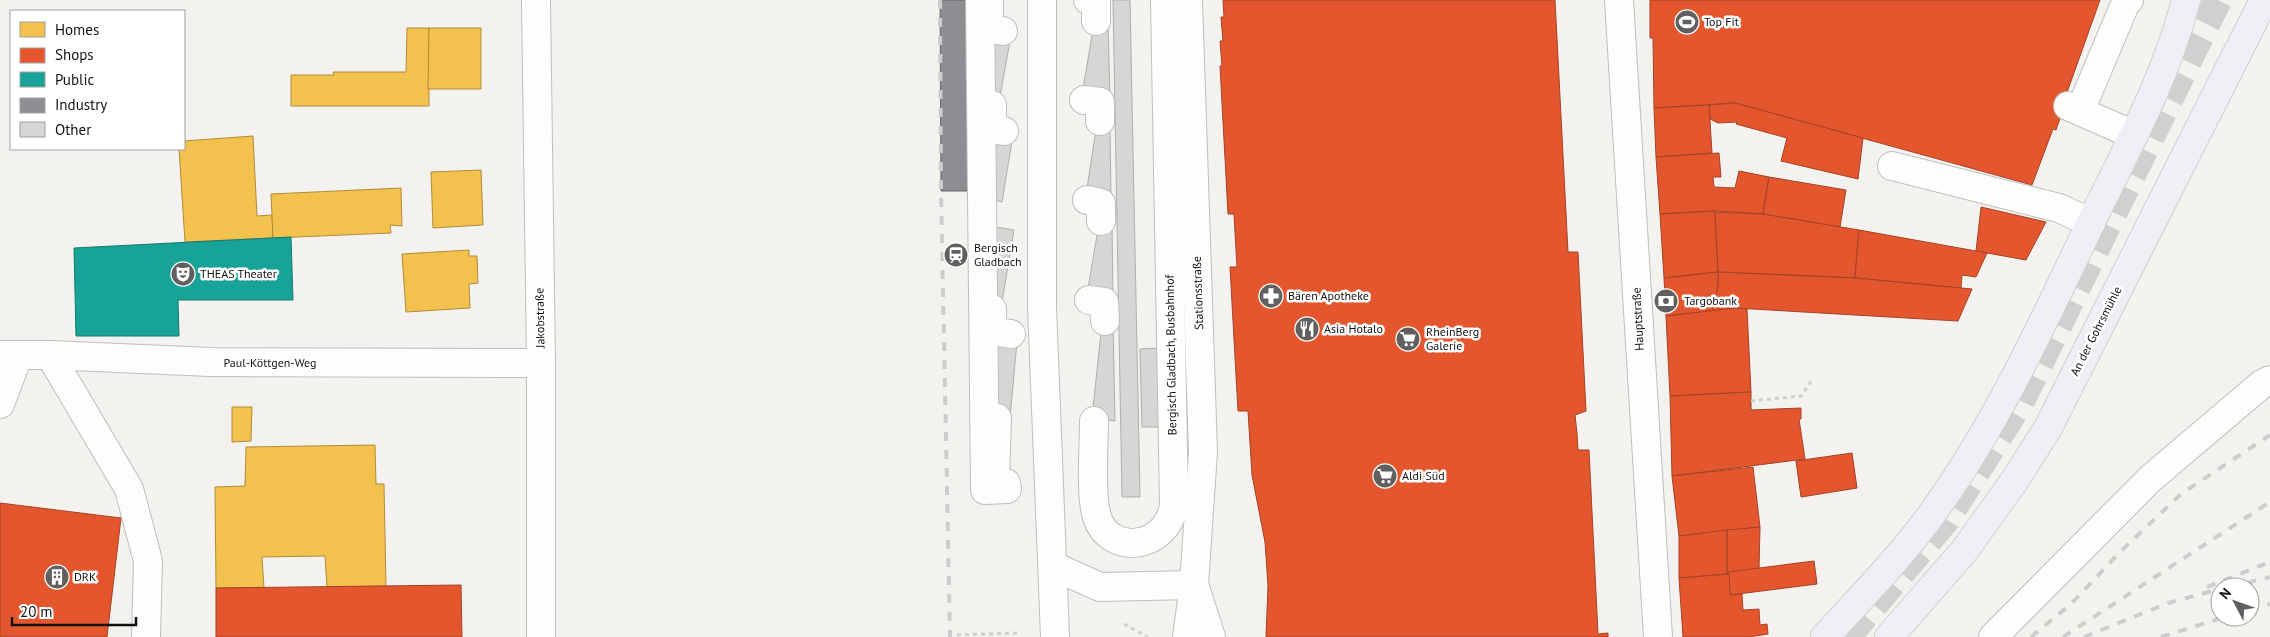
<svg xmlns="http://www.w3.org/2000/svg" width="2270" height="637" font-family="'PT Sans',sans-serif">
<rect width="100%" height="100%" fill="#f4f2ef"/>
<g fill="#f2c14e" stroke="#af8c3b">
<polygon points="407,28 429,28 429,106 291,106 291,75 334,75 333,72 406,72"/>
<polygon points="429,28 481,28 481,89 428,89"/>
<polygon points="253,136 257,216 272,215 273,238 185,242 179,149 184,149 184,141"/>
<polygon points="481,170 483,225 433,228 431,172"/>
<polygon points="401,188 402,226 390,225 391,233 273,238 271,194"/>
<polygon points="469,250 469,256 477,256 478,283 469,284 470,308 406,312 402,254"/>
<polygon points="232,407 252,407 251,441 232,442"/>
<polygon points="375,445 376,484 384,484 386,586 327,587 325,556 262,557 264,588 216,588 215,487 245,486 246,447"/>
</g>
<g fill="#e4572e" stroke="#a54225">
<polygon points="1223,0 1555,0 1568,252 1578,252 1586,411 1575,415 1577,433 1578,450 1589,450 1598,634 1608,633 1608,637 1266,637 1268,586 1265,542 1252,475 1248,411 1238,411 1230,267 1237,267 1234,214 1228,214 1220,66 1222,66 1220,41 1223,41 1221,17 1224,17"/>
<polygon points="1650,0 2100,0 2065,98 2065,104 2056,130 2053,129 2032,185 1735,103 1654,108 1653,38 1650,38"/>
<polygon points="1735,103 1863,138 1858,179 1781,161 1787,138 1736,124 1737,122 1718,123 1710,119 1709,105"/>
<polygon points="1709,105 1712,153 1656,157 1654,108"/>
<polygon points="1719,153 1721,177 1713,177 1714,187 1735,188 1739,171 1769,177 1763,214 1715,211 1660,214 1656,157"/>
<polygon points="1769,177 1846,190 1840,227 1763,214"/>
<polygon points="1981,207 2046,222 2026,260 1976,251"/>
<polygon points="1715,211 1718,272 1664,278 1660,214"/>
<polygon points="1715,212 1763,214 1859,230 1855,278 1718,272"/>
<polygon points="1859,230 1976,251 1987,253 1976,277 1962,275 1961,288 1855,278"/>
<polygon points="1718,272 1855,278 1972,289 1958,321 1735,308 1713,311 1718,285"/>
<polygon points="1718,272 1718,285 1713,311 1666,316 1664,278"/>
<polygon points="1735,308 1747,309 1751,392 1670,396 1666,316"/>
<polygon points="1751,392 1751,410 1801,408 1801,419 1799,419 1805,459 1672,476 1670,396"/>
<polygon points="1852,453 1857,488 1801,497 1796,461"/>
<polygon points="1753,467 1760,527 1679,536 1672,476"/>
<polygon points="0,503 121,518 107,637 0,637"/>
<polygon points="1760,527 1759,569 1727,574 1727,530"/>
<polygon points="1727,530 1727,574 1679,578 1679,536"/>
<polygon points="1814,561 1817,584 1730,595 1728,572"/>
<polygon points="1729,574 1730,595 1742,594 1743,610 1759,609 1760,625 1767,624 1768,634 1749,637 1683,637 1679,578"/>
<polygon points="461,585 462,637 216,637 216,588"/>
</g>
<polygon fill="#17a398" stroke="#16786f" points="291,237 293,300 178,300 179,336 76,336 74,248"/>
<polygon fill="#8d8d92" stroke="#68686b" points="940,0 975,0 975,191 941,191"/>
<g fill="#d8d6d5" stroke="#b0aeac">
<polygon points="1113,0 1130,0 1140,497 1122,497"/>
<polygon points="1094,23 1108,23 1110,99 1082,95"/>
<polygon points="987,26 1012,30 999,102 981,100"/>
<polygon points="1097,123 1110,124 1111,199 1086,195"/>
<polygon points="989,126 1014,129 1002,202 984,198"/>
<polygon points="1099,223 1112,223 1113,299 1087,295"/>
<polygon points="989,226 1014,230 1002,302 983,298"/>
<polygon points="1102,323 1113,324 1115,421 1092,418"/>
<polygon points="989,325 1018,331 1009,428 989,421"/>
<polygon points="1162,348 1164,427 1142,427 1140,349"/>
</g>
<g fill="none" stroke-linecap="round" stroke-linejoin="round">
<polyline stroke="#d2d0ce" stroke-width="28" stroke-dasharray="28 14" stroke-linecap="butt" points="1847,637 1946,520 2021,401 2218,0"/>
<defs>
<g id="minor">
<polyline points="536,0 541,363 541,637"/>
<polyline points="980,0 985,490 1007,489 1006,483 995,481 997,418"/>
<polyline points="1042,0 1042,307 1055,637"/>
<polyline points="1088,0 1096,1 1096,21"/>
<polyline points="1619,0 1658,637"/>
<polyline points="989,2 989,29 1003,31"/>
<polyline points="1084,100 1100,102 1100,121"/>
<polyline points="992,105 992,129 1004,131"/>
<polyline points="2068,106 2134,135"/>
<polyline points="2080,111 2126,2 2129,0"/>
<polyline points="1892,166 2059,208 2091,223"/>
<polyline points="1087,200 1101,203 1101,221"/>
<polyline points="1089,300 1104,302 1105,321"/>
<polyline points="992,309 992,331 1011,334"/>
<polyline points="0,355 50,355 210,362 541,363"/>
<polyline points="50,355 129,489 148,561 146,637"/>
<polyline points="0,404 18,356"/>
<path d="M1094 421C1094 445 1090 496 1097 517 1109 556 1167 550 1174 505L1165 0"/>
<polyline points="1053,566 1100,587 1194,585"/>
<polyline points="1195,587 1211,637"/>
<polyline points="1187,637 1194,585 1203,452 1188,0"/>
<polyline points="1993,637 2150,479 2262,384 2270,380"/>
</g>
<g id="major">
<path d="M1825 637C1862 596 1902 556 1934 511 2000 419 2047 314 2096 212 2130 143 2167 75 2186 0"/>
<polyline points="1889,637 1964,551 2015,480 2048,428 2264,0"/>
</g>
</defs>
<use href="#minor" stroke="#c0bebc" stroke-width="30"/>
<use href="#major" stroke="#d0cfce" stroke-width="30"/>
<g stroke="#d0d0cf" stroke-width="3" stroke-dasharray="4 4" stroke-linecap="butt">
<polyline points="1751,401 1801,396 1812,380"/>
<polyline points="1124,624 1148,637"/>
<polyline points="957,635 1019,633"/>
</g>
<use href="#minor" stroke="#fdfdfd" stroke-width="28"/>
<use href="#major" stroke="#eeeff5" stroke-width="28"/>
<g stroke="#cecdcd" stroke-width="4" stroke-dasharray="9 9" stroke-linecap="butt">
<polyline points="940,0 941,191 950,637"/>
<polyline points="2207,587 2270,562"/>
<polyline points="2230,587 2270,577"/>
<polyline points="2250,610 2270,604"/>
<polyline points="2031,637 2071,604 2122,550 2181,494 2270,435"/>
<polyline points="2063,637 2270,502"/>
<polyline points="2084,637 2168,603 2220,589"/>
<polyline points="2161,637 2225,617"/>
</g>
</g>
<defs>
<symbol id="stadium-disc" viewBox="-11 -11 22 22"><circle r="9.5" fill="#62605e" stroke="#fff"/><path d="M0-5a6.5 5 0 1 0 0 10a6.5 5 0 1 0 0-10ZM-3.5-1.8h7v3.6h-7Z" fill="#fff"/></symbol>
<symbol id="station-disc" viewBox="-11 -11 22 22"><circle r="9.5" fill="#62605e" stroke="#fff"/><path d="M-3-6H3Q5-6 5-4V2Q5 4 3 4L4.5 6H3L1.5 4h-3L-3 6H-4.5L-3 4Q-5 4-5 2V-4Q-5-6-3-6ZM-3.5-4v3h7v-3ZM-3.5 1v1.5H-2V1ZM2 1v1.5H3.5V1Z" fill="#fff"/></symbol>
<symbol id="theatre-disc" viewBox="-11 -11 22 22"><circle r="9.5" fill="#62605e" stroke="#fff"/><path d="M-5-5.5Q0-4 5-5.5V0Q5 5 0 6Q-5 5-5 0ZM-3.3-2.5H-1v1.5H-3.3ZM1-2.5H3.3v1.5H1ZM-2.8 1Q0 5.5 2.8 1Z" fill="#fff"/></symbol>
<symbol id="pharmacy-disc" viewBox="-11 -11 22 22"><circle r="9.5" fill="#62605e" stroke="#fff"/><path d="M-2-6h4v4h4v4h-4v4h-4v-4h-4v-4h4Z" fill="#fff"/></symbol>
<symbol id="bank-disc" viewBox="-11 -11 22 22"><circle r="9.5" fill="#62605e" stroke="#fff"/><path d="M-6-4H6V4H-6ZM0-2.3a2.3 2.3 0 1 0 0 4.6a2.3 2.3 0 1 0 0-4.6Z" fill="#fff"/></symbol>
<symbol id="restaurant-disc" viewBox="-11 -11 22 22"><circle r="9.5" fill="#62605e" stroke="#fff"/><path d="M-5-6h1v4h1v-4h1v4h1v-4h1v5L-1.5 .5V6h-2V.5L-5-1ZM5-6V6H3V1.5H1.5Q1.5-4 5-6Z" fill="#fff"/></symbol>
<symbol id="supermarket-disc" viewBox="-11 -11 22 22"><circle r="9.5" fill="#62605e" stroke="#fff"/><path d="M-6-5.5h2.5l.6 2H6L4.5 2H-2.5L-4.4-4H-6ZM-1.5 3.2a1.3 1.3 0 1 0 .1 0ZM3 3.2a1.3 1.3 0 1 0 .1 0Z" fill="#fff"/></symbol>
<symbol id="building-disc" viewBox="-11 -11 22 22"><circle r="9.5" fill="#62605e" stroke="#fff"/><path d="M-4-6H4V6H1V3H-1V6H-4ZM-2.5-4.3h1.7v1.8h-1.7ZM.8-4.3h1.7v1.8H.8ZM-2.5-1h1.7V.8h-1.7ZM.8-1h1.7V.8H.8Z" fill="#fff"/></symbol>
</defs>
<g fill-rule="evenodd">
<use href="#stadium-disc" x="1673" y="8" width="28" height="28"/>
<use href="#station-disc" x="942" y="241" width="28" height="28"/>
<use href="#theatre-disc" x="169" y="260" width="28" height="28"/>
<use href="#pharmacy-disc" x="1257" y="282" width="28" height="28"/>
<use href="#bank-disc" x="1652" y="287" width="28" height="28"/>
<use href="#restaurant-disc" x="1293" y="315" width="28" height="28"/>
<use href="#supermarket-disc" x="1394" y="325" width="28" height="28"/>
<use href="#supermarket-disc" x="1371" y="462" width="28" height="28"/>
<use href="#building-disc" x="43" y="563" width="28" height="28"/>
</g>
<g text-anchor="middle" stroke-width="5" stroke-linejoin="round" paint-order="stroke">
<g font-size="12" fill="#131210" stroke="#fff" text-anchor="start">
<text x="1704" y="26">Top Fit</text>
<text x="974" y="252">Bergisch<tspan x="974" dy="14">Gladbach</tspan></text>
<text x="200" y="278">THEAS Theater</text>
<text x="1288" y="300">Bären Apotheke</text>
<text x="1684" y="305">Targobank</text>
<text x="1324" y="333">Asia Hotalo</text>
<text x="1426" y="336">RheinBerg<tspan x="1426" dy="14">Galerie</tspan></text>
<text x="1402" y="480">Aldi Süd</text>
<text x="74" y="581">DRK</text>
</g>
<g font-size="12" fill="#131210" stroke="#fff">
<text transform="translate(1198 293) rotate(-92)" y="4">Stationsstraße</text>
<text transform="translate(540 318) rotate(-91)" y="4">Jakobstraße</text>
<text transform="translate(1638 319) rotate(-93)" y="4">Hauptstraße</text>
<text transform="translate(2096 331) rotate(-63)" y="4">An der Gohrsmühle</text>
<text transform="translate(1171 355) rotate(-91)" y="4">Bergisch Gladbach, Busbahnhof</text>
<text x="270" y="367">Paul-Köttgen-Weg</text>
</g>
</g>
<rect x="10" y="10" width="175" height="140" fill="#ffffff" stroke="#a1a09f"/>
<rect x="20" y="22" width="25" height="15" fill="#f2c14e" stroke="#a1a09f"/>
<text x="55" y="35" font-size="15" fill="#131210">Homes</text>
<rect x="20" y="48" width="25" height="15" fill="#e4572e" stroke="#a1a09f"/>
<text x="55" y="60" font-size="15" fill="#131210">Shops</text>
<rect x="20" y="72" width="25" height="15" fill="#17a398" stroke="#a1a09f"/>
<text x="55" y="85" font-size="15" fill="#131210">Public</text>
<rect x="20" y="98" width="25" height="15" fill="#8d8d92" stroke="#a1a09f"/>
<text x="55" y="110" font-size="15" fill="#131210">Industry</text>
<rect x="20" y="122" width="25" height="15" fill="#d8d6d5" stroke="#a1a09f"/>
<text x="55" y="135" font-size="15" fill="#131210">Other</text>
<g transform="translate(2235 602) rotate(311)"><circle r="24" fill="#ffffff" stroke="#a1a09f"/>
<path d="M0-4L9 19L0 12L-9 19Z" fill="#62605e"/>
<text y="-8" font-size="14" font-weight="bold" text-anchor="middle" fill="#131210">N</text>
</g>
<path d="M12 617v8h124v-8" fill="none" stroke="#131210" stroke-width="2.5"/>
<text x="20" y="617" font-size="15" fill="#131210" stroke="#ffffff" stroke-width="4" paint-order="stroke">20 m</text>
</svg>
